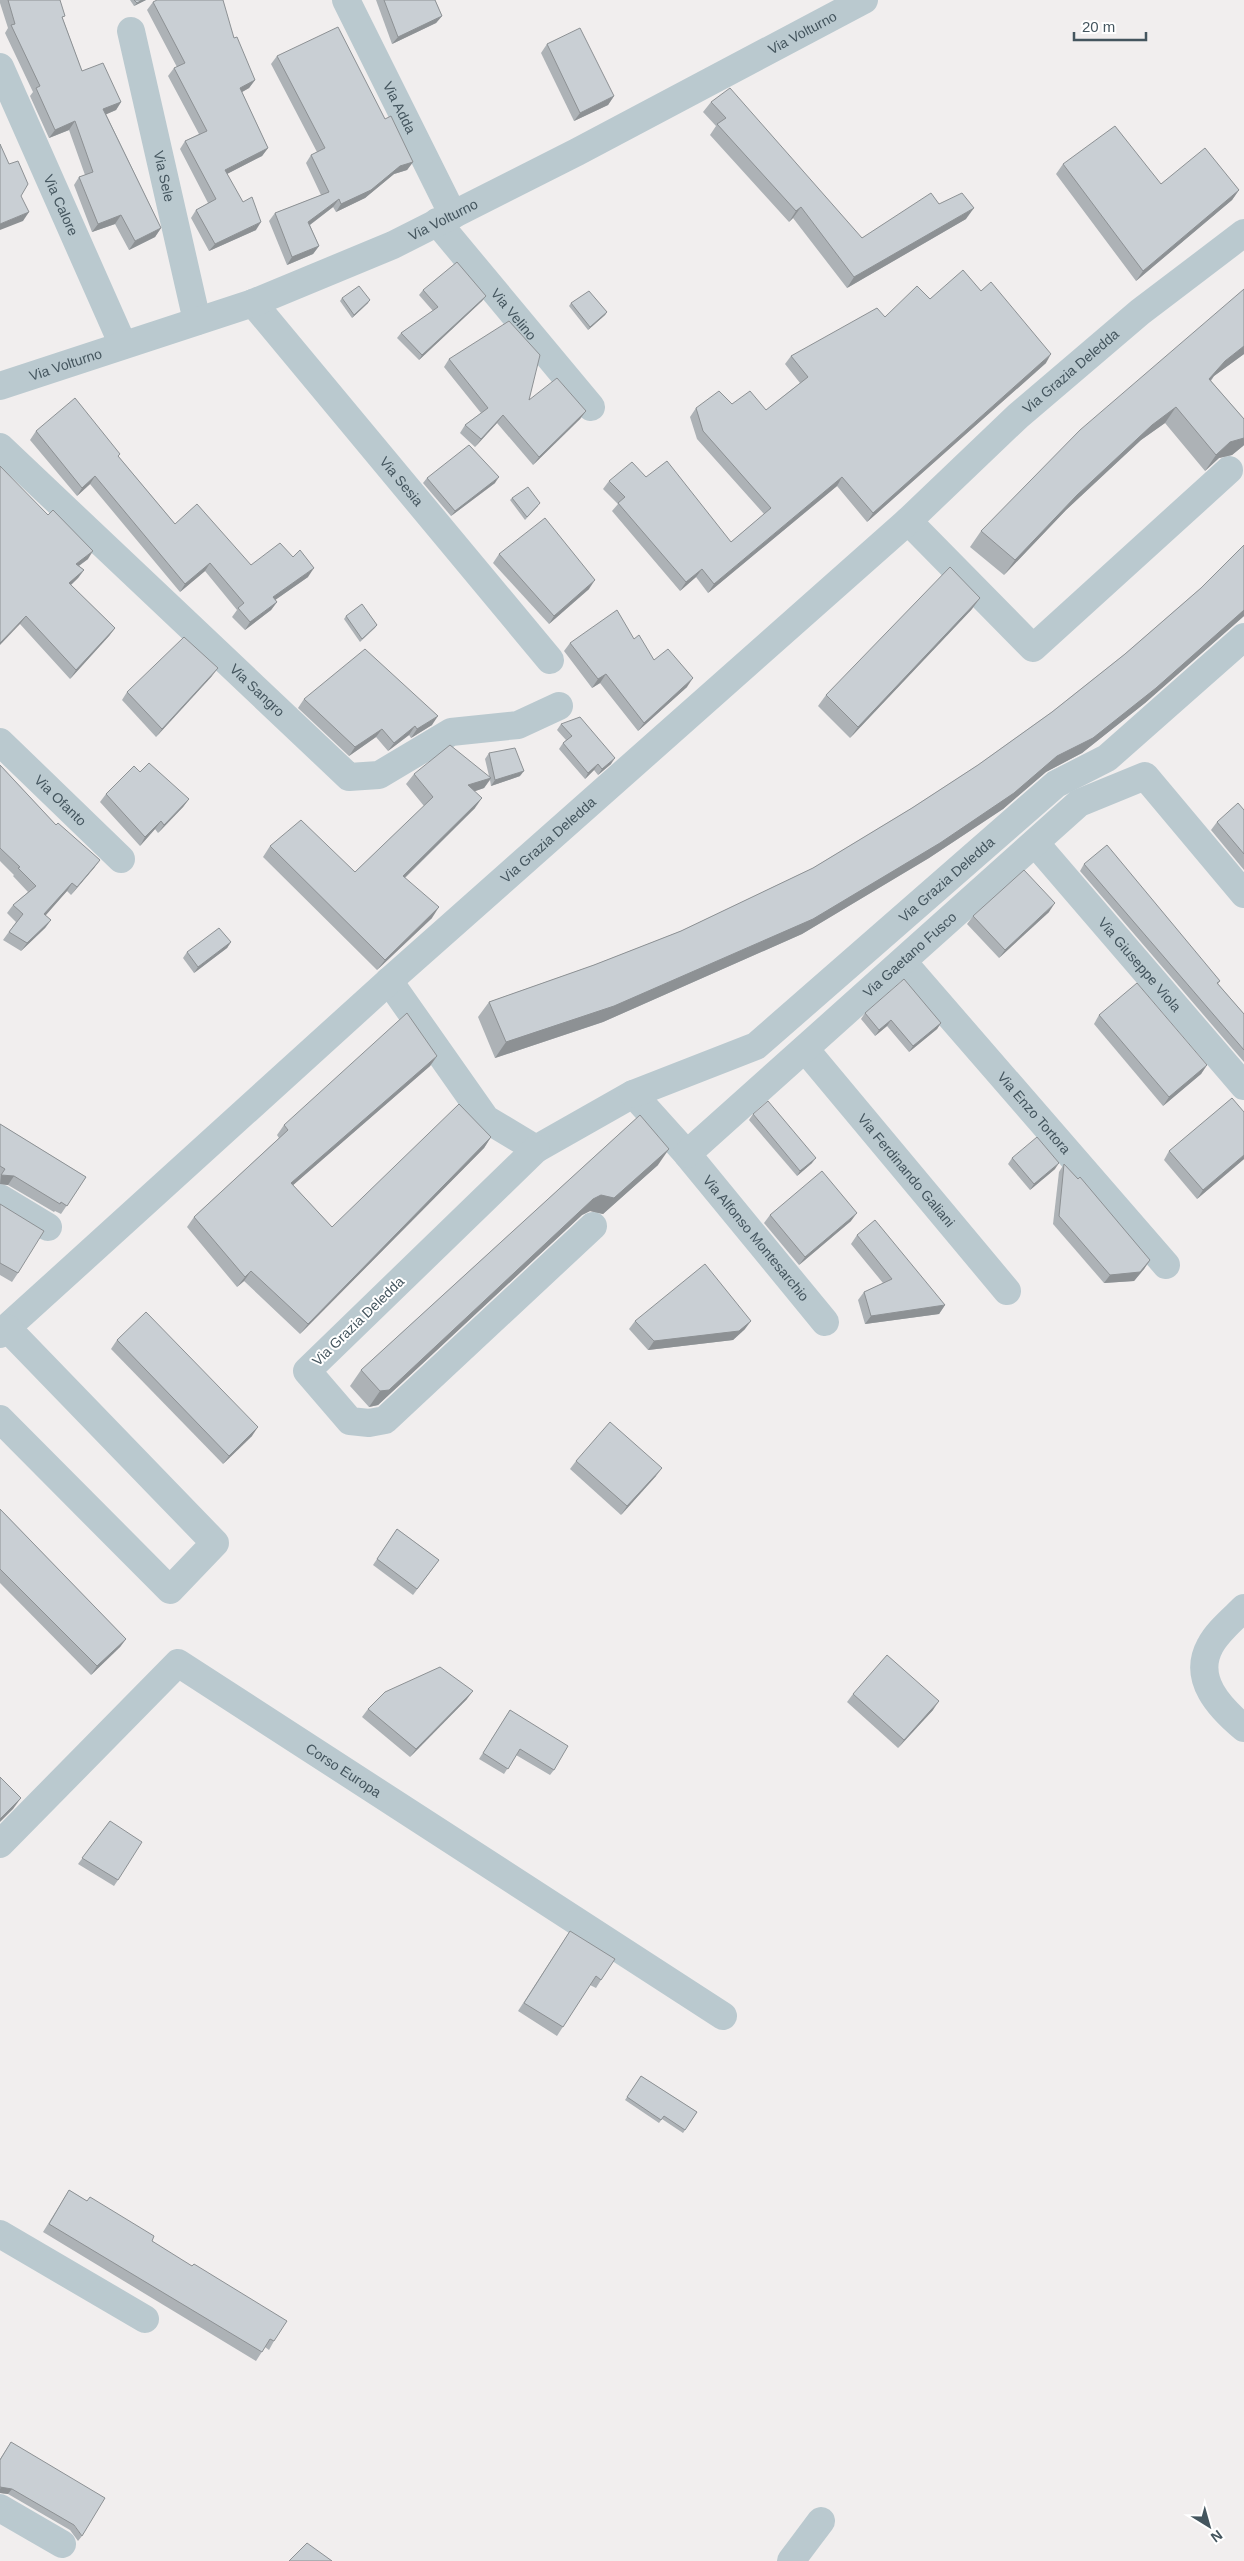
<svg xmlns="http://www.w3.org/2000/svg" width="1244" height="2561" font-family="Helvetica,sans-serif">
<rect width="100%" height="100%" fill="#f1eeee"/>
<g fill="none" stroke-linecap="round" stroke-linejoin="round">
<g stroke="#bac9cf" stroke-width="28">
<path id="s1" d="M346 0 453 215"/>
<path id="s2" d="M131 31 197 321"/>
<path id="s3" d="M0 67 123 345"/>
<path id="s4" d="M437 222 591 407"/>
<path id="s5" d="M253 303 550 660"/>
<path id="s6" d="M0 386 253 303 393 245 577 152 864 0"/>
<path id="s7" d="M0 447 349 777 379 775 451 732 518 725 559 706"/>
<polyline points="908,521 1033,648 1229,470"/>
<path id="s8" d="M0 742 121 859"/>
<path id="s9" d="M1036 844 1244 1086"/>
<path id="s10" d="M903 962 1166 1265"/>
<path id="s11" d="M389 981 486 1119 536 1149 633 1094 687 1154 825 1322"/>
<path id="s12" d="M805 1049 1007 1291"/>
<path id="s13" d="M633 1094 756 1046 1056 784 1107 758 1244 637"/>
<polyline points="536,1149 307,1371 350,1421 369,1423 385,1420 593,1226"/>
<path id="s14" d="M687 1154 1079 803 1145 776 1244 894"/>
<polyline points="0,1198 48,1227"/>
<path id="s15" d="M0 1334 389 981 908 521 1018 416 1140 312 1244 233"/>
<polyline points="0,1419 170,1590 215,1543 7,1328"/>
<path d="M1244 1608C1233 1619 1217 1632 1210 1646 1192 1679 1220 1708 1244 1728"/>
<path id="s16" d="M0 1844 178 1663 723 2016"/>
<polyline points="0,2234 145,2319"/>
<polyline points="0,2508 62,2544"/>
<polyline points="791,2561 821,2521"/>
</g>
</g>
<g fill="#adb2b6">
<polygon points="0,0 60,0 63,19 82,71 121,102 116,110 106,114 161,228 155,237 129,250 115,224 92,232 74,185 79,177 85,175 69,130 49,138 30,96 33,92 5,33 8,28 0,3"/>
<polygon points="130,0 146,0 134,6"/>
<polygon points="376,0 435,0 442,16 436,23 392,44"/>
<polygon points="153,2 234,38 255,80 249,88 242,92 268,148 262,156 227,174 256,230 209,251 191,218 196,210 208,203 180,149 185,141 199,134 168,76 174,68 177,67 147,10"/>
<polygon points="547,44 614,96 608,105 574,121 541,53"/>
<polygon points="277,56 385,119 413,162 407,170 394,174 365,198 336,212 333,207 310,225 319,246 313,254 287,265 269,221 275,213 321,195 306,163 311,155 317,152 271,64"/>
<polygon points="711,102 862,238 939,204 966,219 847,288 793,218 789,222 710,135 716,126 703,112"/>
<polygon points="1063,164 1161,184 1239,190 1232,200 1136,281 1056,174"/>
<polygon points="1244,289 1244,354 1214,376 1211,381 1244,419 1244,445 1243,446 1232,455 1219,458 1205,471 1165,423 1141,440 1066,510 1004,575 970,547 981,531"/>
<polygon points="423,290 486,296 482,301 419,360 397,338 401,333 433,311 419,295"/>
<polygon points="981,291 1046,363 867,522 837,486 708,593 696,577 680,591 612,511 618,504 603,489 609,481 646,477 731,542 764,514 697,439 690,417 696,408 732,404 766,410 800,383 785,364 791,356 930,299"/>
<polygon points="342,298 368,303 352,318 340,301"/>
<polygon points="571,303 607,312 605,315 588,330 569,306"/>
<polygon points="449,359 529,400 586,411 580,419 533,465 497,423 475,447 460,433 465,425 481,413 444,367"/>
<polygon points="36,431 120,454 118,456 175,524 251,565 308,577 275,600 277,602 271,610 245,630 232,617 237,610 205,571 180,592 90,484 77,496 30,440"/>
<polygon points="0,466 88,559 79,566 84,570 78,578 71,585 115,628 109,636 70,679 20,624"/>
<polygon points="427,478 495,483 451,516 423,483"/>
<polygon points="512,498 538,506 525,520 510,500"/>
<polygon points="1244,545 1244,616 1145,703 1082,753 1046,772 1003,809 929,858 802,934 603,1022 495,1058 478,1017 489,1002 594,965 681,931 813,868 912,808 978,765 1052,712 1125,654 1201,588"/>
<polygon points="499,554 589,589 549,624 493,563"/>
<polygon points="972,609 850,738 818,706 826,695"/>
<polygon points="346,616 377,625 375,628 360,642 344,619"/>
<polygon points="634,639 654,660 687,687 638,731 600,683 592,688 564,651 570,643"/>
<polygon points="212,676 156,737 122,700 127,692"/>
<polygon points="304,699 432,725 411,738 409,735 388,751 376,737 349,756 298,708"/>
<polygon points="561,724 611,764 598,775 594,770 585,779 559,749 563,743 566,740 557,730"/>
<polygon points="489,753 520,776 491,786 490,780 484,788 475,791 475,808 405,878 432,918 377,970 263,857 270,846 355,872 424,806 406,784 414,774 489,776 485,759"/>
<polygon points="0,765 56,825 100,860 94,868 71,895 67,891 45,915 51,920 45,928 21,951 3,940 16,922 7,913 13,905 28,892 13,876 14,875 0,861"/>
<polygon points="140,772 189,799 183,807 158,833 155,829 140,846 100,802 106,794"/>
<polygon points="1244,810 1244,870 1211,830 1217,822"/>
<polygon points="1084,864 1220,981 1218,984 1244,1014 1244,1062 1080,871"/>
<polygon points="1049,912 999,958 967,924 973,916"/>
<polygon points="231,942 227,948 194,973 183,958 187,952"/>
<polygon points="865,1013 941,1023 937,1029 909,1052 887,1026 875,1036 861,1019"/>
<polygon points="1099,1015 1207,1065 1201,1074 1163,1106 1094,1024"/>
<polygon points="437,1056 430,1066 293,1185 332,1227 491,1137 484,1148 300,1334 244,1281 237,1287 187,1227 194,1217 279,1138 277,1135 284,1125"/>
<polygon points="753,1114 812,1163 797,1176 749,1120"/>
<polygon points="640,1115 658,1165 603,1214 590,1211 582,1215 378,1405 369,1407 350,1386 361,1370"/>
<polygon points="0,1124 86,1177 61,1214 55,1211 54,1212 8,1185 0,1184"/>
<polygon points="1169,1151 1244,1159 1197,1199 1164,1160"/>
<polygon points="1012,1158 1055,1169 1030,1190 1008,1164"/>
<polygon points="1064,1164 1150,1260 1144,1269 1134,1281 1104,1283 1053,1224 1059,1172"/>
<polygon points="0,1204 18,1273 12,1282 0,1275"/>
<polygon points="770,1215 851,1221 799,1265 764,1223"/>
<polygon points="857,1235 945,1305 939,1314 865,1324 858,1300 864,1292 883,1283 851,1244"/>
<polygon points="635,1321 745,1329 733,1340 648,1350 629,1329"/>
<polygon points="117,1340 252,1436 223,1464 111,1349"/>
<polygon points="576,1461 656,1476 621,1515 570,1469"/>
<polygon points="0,1509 126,1639 120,1647 91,1675 0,1583"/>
<polygon points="397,1529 439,1560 413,1595 373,1565"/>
<polygon points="853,1694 933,1710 898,1748 847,1702"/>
<polygon points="467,1699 410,1757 362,1717 368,1709"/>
<polygon points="510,1710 554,1770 550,1775 516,1755 504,1774 479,1759"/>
<polygon points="110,1821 118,1880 114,1886 78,1864"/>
<polygon points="570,1931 601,1980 596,1988 590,1985 557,2036 518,2011"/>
<polygon points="641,2076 697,2112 683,2133 662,2119 659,2123 625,2100"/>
<polygon points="69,2190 152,2241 274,2341 269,2350 265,2347 256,2361 43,2232"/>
<polygon points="11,2442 82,2536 78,2541 70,2530 8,2494 0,2493 0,2459"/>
</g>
<g fill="#8d9194">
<polygon points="142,0 146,0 134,6 137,3"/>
<polygon points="442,16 436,23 392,44 398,37"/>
<polygon points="255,80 249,88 235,96 240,88"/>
<polygon points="614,96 608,105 574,121 580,113"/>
<polygon points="121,102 116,110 98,118 103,109"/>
<polygon points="75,121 69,130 49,138 55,130"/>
<polygon points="268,148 262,156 219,178 225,170"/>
<polygon points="413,162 407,170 394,174 365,198 336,212 341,204 400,166"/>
<polygon points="1239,190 1232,200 1136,281 1143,271"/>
<polygon points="339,199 333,207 303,230 308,222"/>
<polygon points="801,207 793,218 789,222 796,211"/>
<polygon points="974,208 966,219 847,288 854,277"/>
<polygon points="29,212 23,221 0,230 0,224"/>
<polygon points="121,215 115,224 92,232 98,224"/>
<polygon points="261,222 256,230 209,251 215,244"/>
<polygon points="161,228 155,237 129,250 135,241"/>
<polygon points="319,246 313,254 287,265 292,257"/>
<polygon points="486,296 482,301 419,360 422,355"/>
<polygon points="370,300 368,303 352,318 354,315"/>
<polygon points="607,312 605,315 588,330 590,327"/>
<polygon points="1244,346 1244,354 1214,376 1198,395 1209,379 1225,361"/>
<polygon points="1051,354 1046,363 867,522 873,513"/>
<polygon points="1176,407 1165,423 1141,440 1066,510 1004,575 1015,560 1077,495 1152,425"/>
<polygon points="586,411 580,419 533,465 539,457"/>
<polygon points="503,415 497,423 475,447 481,439"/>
<polygon points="1244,438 1244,445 1243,446 1232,455 1219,458 1205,471 1216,455 1230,442"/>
<polygon points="95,476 90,484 77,496 82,488"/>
<polygon points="499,477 495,483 451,516 455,511"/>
<polygon points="842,477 837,486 708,593 714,584"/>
<polygon points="93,551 88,559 70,572 76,564"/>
<polygon points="210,563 205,571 180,592 185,584"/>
<polygon points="314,568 308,577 268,605 273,597"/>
<polygon points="702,569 696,577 680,591 686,582"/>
<polygon points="84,570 78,578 64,591 69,583"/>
<polygon points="595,580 589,589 549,624 554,616"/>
<polygon points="980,598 972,609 850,738 858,727"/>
<polygon points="277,602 271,610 245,630 250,622"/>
<polygon points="1244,610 1244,616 1145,703 1082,753 1046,772 1003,809 929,858 802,934 603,1022 495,1058 506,1042 1057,756"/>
<polygon points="26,616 20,624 0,645 0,643"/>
<polygon points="115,628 109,636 70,679 76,670"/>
<polygon points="218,668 212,676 156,737 162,729"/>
<polygon points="606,674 600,683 592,688 598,679"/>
<polygon points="693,678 687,687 638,731 644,723"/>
<polygon points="438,716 432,725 411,738 417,729"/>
<polygon points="415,726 409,735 388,751 394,743"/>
<polygon points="382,729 376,737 349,756 355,747"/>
<polygon points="615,758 611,764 598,775 602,769"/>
<polygon points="598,764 594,770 585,779 588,773"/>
<polygon points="524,771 520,776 491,786 495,780"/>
<polygon points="491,778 484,788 461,796 468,785"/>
<polygon points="482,798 475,808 395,887 403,876"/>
<polygon points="189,799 183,807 158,833 164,825"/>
<polygon points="161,821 155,829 140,846 145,837"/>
<polygon points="100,860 94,868 71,895 77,887"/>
<polygon points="72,883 67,891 39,923 44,914"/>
<polygon points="1055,903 1049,912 999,958 1005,950"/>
<polygon points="439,907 432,918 377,970 385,960"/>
<polygon points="51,920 45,928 21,951 27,943"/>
<polygon points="231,942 227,948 194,973 198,967"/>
<polygon points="891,1020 887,1026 875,1036 879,1030"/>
<polygon points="941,1023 937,1029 909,1052 913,1046"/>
<polygon points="437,1056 430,1066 284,1193 291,1183"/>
<polygon points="1207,1065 1201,1074 1163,1106 1169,1097"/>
<polygon points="491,1137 484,1148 300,1334 308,1324"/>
<polygon points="669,1149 658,1165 603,1214 590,1211 582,1215 378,1405 369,1407 380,1391 593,1199"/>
<polygon points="1244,1155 1244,1159 1197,1199 1203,1190"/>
<polygon points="816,1158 812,1163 797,1176 800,1171"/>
<polygon points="1059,1163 1055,1169 1030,1190 1034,1184"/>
<polygon points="1,1175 14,1176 8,1185 0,1184"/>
<polygon points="857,1213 851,1221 799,1265 805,1257"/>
<polygon points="1150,1260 1144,1269 1134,1281 1104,1283 1110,1275"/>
<polygon points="251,1271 244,1281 237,1287 245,1277"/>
<polygon points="945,1305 939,1314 865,1324 871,1316"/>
<polygon points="751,1321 745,1329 733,1340 648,1350 654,1341"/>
<polygon points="258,1427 252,1436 223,1464 229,1456"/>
<polygon points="662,1468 656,1476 621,1515 627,1506"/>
<polygon points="126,1639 120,1647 91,1675 97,1666"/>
<polygon points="473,1691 467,1699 410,1757 416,1749"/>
<polygon points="939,1701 933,1710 898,1748 904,1740"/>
<polygon points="21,1798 13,1809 0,1822 0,1819"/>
<polygon points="1,2487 12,2489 8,2494 0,2493 0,2489"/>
</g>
<g fill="#c9cfd4" stroke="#8d9194">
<polygon points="8,0 60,0 65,16 62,17 82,71 103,63 121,102 103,109 161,228 135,241 121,215 98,224 79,177 93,172 75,121 55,130 36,88 40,86 11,25 15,24"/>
<polygon points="134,0 142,0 137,3"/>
<polygon points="157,0 223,0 234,38 237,37 255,80 240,88 268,148 225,170 243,202 252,197 261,222 215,244 196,210 216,199 185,141 207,131 174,68 185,63 153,2"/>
<polygon points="384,0 435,0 442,16 398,37"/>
<polygon points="338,27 385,119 391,116 413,162 400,166 371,190 341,204 339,199 308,222 319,246 292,257 275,213 329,192 311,155 325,148 277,56"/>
<polygon points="580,28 614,96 580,113 547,44"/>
<polygon points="730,88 862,238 931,193 939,204 962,193 974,208 854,277 801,207 796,211 717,124 726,118 711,102"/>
<polygon points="1115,126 1161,184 1205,148 1239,190 1143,271 1063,164"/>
<polygon points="0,144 9,164 18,161 28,184 21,196 29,212 0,224"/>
<polygon points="457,262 486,296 422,355 401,333 438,307 423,290"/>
<polygon points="963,270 981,291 991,282 1051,354 873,513 842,477 714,584 702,569 686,582 618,503 625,497 609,481 632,462 646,477 667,461 731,542 771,508 703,431 696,408 719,391 732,404 750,391 766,410 808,377 791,356 877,308 885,317 917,286 930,299"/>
<polygon points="359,286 370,300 354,315 342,298"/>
<polygon points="1244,289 1244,346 1225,361 1209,379 1244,419 1244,438 1230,442 1216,455 1176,407 1152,425 1077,495 1015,560 981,531 1080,430"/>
<polygon points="589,291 607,312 590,327 571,303"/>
<polygon points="509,321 540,355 529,400 557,378 586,411 539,457 503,415 481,439 465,425 488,408 449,359"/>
<polygon points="75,398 120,454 118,456 175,524 197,504 251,565 280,543 293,557 300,550 314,568 273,597 277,602 250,622 238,608 244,603 210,563 185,584 95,476 82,488 36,431"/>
<polygon points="469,445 499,477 455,511 427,478"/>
<polygon points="0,466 48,515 53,510 93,551 76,564 84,570 69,583 115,628 76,670 26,616 0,643"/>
<polygon points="528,487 540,503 527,517 512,498"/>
<polygon points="545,518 595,580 554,616 499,554"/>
<polygon points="1244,545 1244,610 1156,688 1093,738 1057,756 1014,793 940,843 813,919 614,1006 506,1042 489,1002 594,965 681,931 813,868 912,808 978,765 1052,712 1125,654 1201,588"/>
<polygon points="950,567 980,598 858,727 826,695"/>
<polygon points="362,604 377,625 362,639 346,616"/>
<polygon points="617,610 634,639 639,635 654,660 668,649 693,678 644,723 606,674 598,679 570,643"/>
<polygon points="184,637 218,668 162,729 127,692"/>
<polygon points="365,649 438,716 417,729 415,726 394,743 382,729 355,747 304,699"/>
<polygon points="580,717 615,758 602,769 598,764 588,773 563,743 572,736 561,724"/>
<polygon points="450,745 491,778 468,785 482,798 403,876 439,907 385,960 270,846 301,820 355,872 433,797 414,774"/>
<polygon points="515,748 524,771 495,780 489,753"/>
<polygon points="149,763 189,799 164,825 161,821 145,837 106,794 134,766 140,772"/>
<polygon points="0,765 56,825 58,823 100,860 77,887 72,883 44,914 51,920 27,943 9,932 23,914 13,905 36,886 18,868 20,867 0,848"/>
<polygon points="1238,803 1244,810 1244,854 1217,822"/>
<polygon points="1107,845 1220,981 1217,983 1244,1014 1244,1050 1084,864"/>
<polygon points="1024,870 1055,903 1005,950 973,916"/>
<polygon points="219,928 231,942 198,967 187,952"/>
<polygon points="904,979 941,1023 913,1046 891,1020 879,1030 865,1013"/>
<polygon points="1137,983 1207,1065 1169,1097 1099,1015"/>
<polygon points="407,1013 437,1056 291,1183 332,1227 459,1104 491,1137 308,1324 251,1271 245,1277 194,1217 288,1130 284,1125"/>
<polygon points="1232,1098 1244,1112 1244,1155 1203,1190 1169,1151"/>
<polygon points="768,1101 816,1158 800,1171 753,1114"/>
<polygon points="640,1115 669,1149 614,1198 601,1195 593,1199 389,1390 380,1391 361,1370"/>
<polygon points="0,1124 86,1177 67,1206 61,1202 60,1204 14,1176 1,1175 5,1169 0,1166"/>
<polygon points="1037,1137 1059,1163 1034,1184 1012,1158"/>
<polygon points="1064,1164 1078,1179 1080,1177 1150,1260 1140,1272 1110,1275 1059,1216"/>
<polygon points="822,1171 857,1213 805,1257 770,1215"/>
<polygon points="0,1204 44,1231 18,1273 0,1263"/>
<polygon points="875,1220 945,1305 871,1316 864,1292 892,1279 857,1235"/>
<polygon points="705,1264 751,1321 739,1331 654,1341 635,1321"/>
<polygon points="146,1312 258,1427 229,1456 117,1340"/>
<polygon points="610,1422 662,1468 627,1506 576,1461"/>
<polygon points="0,1509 126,1639 97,1666 0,1569"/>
<polygon points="397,1529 439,1560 417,1589 377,1559"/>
<polygon points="887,1655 939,1701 904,1740 853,1694"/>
<polygon points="440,1667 473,1691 416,1749 368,1709 385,1692"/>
<polygon points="510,1710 568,1746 554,1770 520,1749 508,1769 483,1753"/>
<polygon points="0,1777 21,1798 0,1819"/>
<polygon points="110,1821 142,1842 118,1880 82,1858"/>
<polygon points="570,1931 615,1959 601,1980 596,1976 563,2027 524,2003"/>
<polygon points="641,2076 697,2112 685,2130 664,2116 661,2120 627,2097"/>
<polygon points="69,2190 87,2201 90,2197 154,2236 152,2241 192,2266 194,2264 287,2321 274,2341 270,2339 262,2352 49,2224"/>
<polygon points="11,2442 105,2498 82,2536 74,2525 12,2489 0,2487 0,2460"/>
<polygon points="307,2543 332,2561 289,2561"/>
</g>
<g text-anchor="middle" stroke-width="4" stroke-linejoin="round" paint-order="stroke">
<g font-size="14" fill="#44555e" stroke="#fff">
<text dy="5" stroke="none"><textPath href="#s6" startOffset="879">Via Volturno</textPath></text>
<text dy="5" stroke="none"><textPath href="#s1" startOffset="120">Via Adda</textPath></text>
<text dy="5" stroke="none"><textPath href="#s2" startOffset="149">Via Sele</textPath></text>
<text dy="5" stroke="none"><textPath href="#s3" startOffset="151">Via Calore</textPath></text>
<text dy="5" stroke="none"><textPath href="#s6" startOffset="474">Via Volturno</textPath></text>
<text dy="5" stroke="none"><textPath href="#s4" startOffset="120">Via Velino</textPath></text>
<text dy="5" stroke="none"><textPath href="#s6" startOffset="69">Via Volturno</textPath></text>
<text dy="5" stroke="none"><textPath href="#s15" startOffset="1440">Via Grazia Deledda</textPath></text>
<text dy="5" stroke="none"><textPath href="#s5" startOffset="232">Via Sesia</textPath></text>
<text dy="5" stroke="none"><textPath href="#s7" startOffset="354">Via Sangro</textPath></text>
<text dy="5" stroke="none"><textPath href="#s8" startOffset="84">Via Ofanto</textPath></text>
<text dy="5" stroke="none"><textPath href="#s15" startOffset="738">Via Grazia Deledda</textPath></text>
<text dy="5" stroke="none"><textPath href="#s13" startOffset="385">Via Grazia Deledda</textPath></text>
<text dy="5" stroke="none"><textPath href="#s14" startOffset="299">Via Gaetano Fusco</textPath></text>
<text dy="5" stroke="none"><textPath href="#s9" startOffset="159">Via Giuseppe Viola</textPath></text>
<text dy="5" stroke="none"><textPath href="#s10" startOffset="200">Via Enzo Tortora</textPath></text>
<text dy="5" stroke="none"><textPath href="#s12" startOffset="158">Via Ferdinando Galiani</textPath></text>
<text dy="5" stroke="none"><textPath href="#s11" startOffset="528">Via Alfonso Montesarchio</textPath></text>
<text transform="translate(358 1321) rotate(-44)" y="5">Via Grazia Deledda</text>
<text dy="5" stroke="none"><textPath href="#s16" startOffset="451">Corso Europa</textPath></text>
</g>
</g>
<g transform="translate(1209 2526) rotate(143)" stroke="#ffffff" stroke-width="4" paint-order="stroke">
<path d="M0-4L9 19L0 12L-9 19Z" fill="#44555e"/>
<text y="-8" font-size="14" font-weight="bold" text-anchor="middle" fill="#44555e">N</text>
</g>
<path d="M1074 32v8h72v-8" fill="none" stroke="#44555e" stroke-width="2.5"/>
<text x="1082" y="32" font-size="15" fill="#44555e" stroke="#ffffff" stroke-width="4" paint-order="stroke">20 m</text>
</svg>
